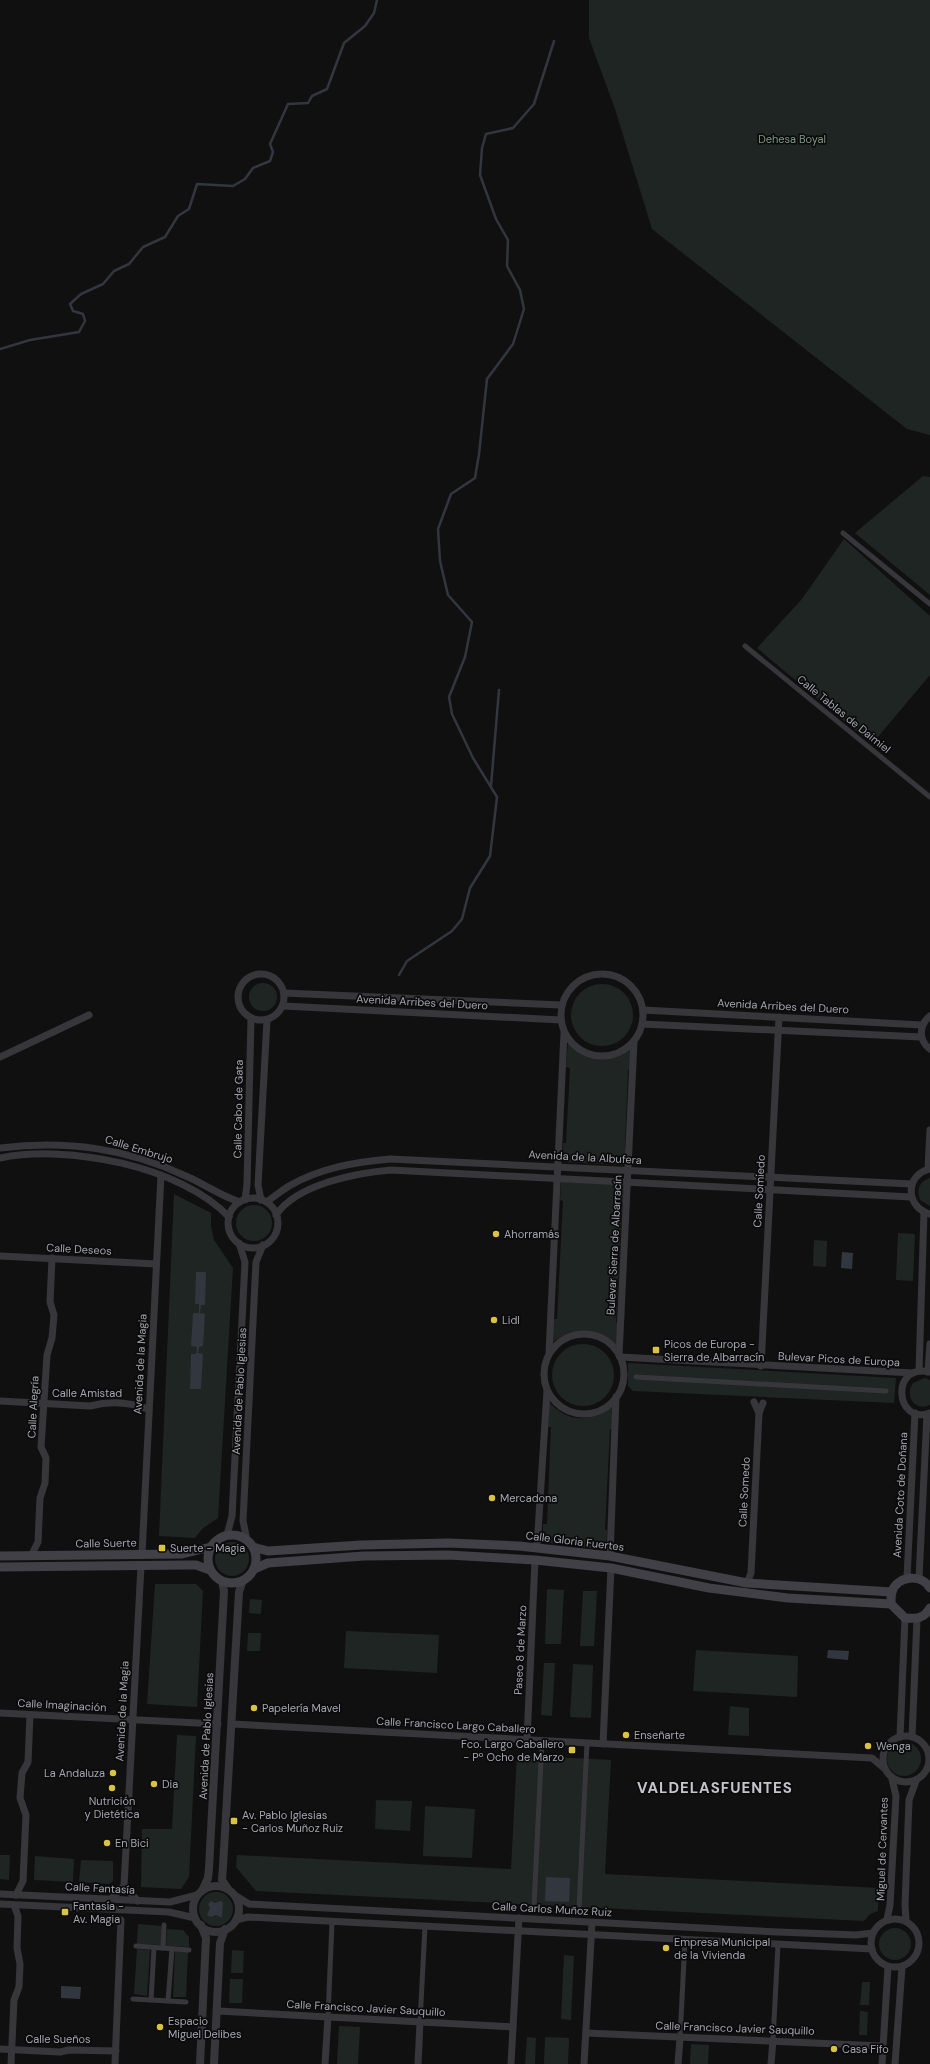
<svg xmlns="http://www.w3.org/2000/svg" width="930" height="2064" font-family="'DM Sans',sans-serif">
<rect width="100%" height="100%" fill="#111011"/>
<g fill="#1f2522">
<polygon points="589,0 930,0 930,435 907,429 652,229 615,109 589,38"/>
<polygon points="923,476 930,477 930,595 855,533"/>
<polygon points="844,539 930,616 930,675 872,744 757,648 802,599"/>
<circle cx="263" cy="997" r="14"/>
<circle cx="602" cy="1015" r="31"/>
<path d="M568 1043C586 1060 612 1064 631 1047L630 1070H628L625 1147H627L624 1165 565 1162 562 1160 563 1143H566L570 1068 566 1067Z"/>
<path d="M930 1178V1206L920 1200C916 1190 919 1181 930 1178Z"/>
<path d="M561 1182 626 1185 625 1202 622 1203 616 1322 617 1323V1346C597 1329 573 1325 552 1343L553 1319H557L563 1201 560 1200Z"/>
<polygon points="174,1194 211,1213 211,1227 214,1240 233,1268 218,1518 202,1529 195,1538 159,1536"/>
<circle cx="254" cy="1223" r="18"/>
<polygon points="898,1233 915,1234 913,1281 896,1280"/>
<polygon points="814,1240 827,1241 826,1267 813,1266"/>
<circle cx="583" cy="1375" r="31"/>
<polygon points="628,1363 896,1378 894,1403 633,1391 628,1386"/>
<path d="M925 1378 930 1380V1405C915 1412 904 1396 913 1383Z"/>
<path d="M549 1402C569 1424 591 1422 613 1406L612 1429H610L605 1530H607L606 1550 543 1542V1524H547L551 1427H548Z"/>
<circle cx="232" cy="1559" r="17"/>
<polygon points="155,1584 196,1584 203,1591 197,1707 147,1704"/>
<polygon points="547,1589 564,1590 561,1644 545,1644"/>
<polygon points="583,1591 597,1591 594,1646 580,1646"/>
<polygon points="250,1599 262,1600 261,1614 249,1613"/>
<polygon points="346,1631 439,1635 437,1673 344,1668"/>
<polygon points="248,1633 261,1633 260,1651 247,1651"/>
<polygon points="696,1650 798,1656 797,1697 693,1691"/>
<polygon points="544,1663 555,1663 552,1716 541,1715"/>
<polygon points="573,1664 593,1665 591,1718 570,1717"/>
<polygon points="730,1706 749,1708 749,1736 728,1735"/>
<polygon points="177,1735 196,1736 189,1877 181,1889 141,1887 142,1829 172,1829"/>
<circle cx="904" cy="1759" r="17"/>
<polygon points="517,1755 611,1760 605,1874 879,1888 878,1911 870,1914 864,1921 256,1891 236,1867 237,1855 511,1869"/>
<polygon points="376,1800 412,1801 410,1831 375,1829"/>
<polygon points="425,1806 475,1809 472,1858 423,1856"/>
<polygon points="0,1855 10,1855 9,1880 0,1879"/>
<polygon points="35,1856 74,1859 73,1882 34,1880"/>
<polygon points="81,1860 113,1861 113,1881 109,1884 79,1882"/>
<circle cx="216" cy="1909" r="17"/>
<polygon points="138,1924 161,1926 161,1945 137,1944"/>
<circle cx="895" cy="1944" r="16"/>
<polygon points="167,1929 183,1930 189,1937 189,1947 166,1946"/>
<polygon points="137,1949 150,1950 147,1996 134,1994"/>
<polygon points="232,1950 244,1951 243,1973 231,1973"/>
<polygon points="175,1951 188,1952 186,1997 173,1997"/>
<polygon points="564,1955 574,1956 571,2020 561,2019"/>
<polygon points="230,1979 243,1979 242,2003 229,2003"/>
<polygon points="862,1982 870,1982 869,2005 860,2005"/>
<polygon points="860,2011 868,2012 867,2035 859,2035"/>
<polygon points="339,2026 360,2027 358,2064 337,2064"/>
<polygon points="527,2037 536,2038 535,2064 525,2064"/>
<polygon points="545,2037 569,2038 568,2064 544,2064"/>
<polygon points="691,2044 709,2045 708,2064 690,2064"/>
</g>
<g fill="#32363e">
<polygon points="842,1252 853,1253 852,1269 841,1268"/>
<polygon points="196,1272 206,1272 205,1305 201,1305 200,1313 205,1314 203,1346 199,1347 198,1353 203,1354 201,1389 190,1389 191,1354 196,1354 197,1347 191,1346 193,1313 199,1313 199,1304 195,1304"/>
<polygon points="828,1650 849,1651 848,1660 827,1658"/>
<polygon points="546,1877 570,1878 569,1902 545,1901"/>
<polygon points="211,1901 215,1903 221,1901 223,1903 222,1918 216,1915 211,1917 207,1915 210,1908 208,1904"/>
<polygon points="61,1986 81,1987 80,1999 61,1998"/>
</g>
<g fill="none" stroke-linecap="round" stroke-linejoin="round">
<g stroke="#32363e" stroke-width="2.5">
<polyline points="0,349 30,340 79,332 85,321 83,314 73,311 70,304 81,294 103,284 114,271 129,264 143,247 165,237 178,216 189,209 197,184 233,186 245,179 253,168 270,161 273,152 270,144 288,104 308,103 312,96 327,89 344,43 365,26 374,13 377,0"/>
<polyline points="491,786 499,690"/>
<polyline points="399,975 407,961 452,931 462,919 470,888 490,856 497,797 473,758 452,714 449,697 465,657 472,622 448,595 440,561 438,529 451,494 475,478 479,454 487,379 513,344 524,309 520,290 507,266 508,240 496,219 480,175 482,148 486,134 513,128 534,104 554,41"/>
</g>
<g stroke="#37373b" stroke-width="5">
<polyline points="843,533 930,604"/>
<polyline points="745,646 930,797"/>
<polyline points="636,1377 886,1391"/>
<polyline points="534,1906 542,1741"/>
<polyline points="579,1909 587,1743"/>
<polyline points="136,1946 189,1950"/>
<polyline points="163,1948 164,1925"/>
<polyline points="133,1999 186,2002"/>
<polyline points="151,2000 154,1948"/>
<polyline points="168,2001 172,1949"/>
<polyline points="328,2017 332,1922"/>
<polyline points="420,2022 425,1927"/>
<polyline points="680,2038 685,1940"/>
<polyline points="773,2040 778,1945"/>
</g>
<g stroke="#37373b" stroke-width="7">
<circle cx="602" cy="1015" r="41"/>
<circle cx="261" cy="997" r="23"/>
<polyline points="284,993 561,1005"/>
<polyline points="283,1006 561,1020"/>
<polyline points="643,1010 922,1025"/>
<path d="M930 1016C919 1025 918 1040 930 1049"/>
<polyline points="642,1024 921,1037"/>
<polyline points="0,1057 89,1015"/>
<path d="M0 1148C67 1140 127 1148 188 1177 206 1185 221 1196 240 1202"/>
<path d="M0 1158C67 1144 181 1166 229 1217"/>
<polyline points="928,1169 930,1130"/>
<path d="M930 1169C904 1175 906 1208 930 1214"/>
<circle cx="253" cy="1223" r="25"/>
<polyline points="245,1200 247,1185 251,1018"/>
<polyline points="261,1200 258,1185 267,1020"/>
<path d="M266 1202C274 1197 281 1191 289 1186 320 1168 355 1162 390 1159L912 1184"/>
<path d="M276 1215C297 1184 356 1173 391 1170L911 1197"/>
<polyline points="0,1256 156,1264"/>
<circle cx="584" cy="1374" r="40"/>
<polyline points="549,1353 564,1033"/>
<polyline points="619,1355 634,1041"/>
<polyline points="620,1357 913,1373"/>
<polyline points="761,1366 779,1017"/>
<polyline points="919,1371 924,1212"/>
<polyline points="928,1372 930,1344"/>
<path d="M0 1401 90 1406C109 1401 130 1402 148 1409"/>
<polyline points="754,1402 759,1413"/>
<path d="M930 1413C895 1426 890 1362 930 1372"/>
<polyline points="227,1535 232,1516 245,1262 239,1243"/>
<polyline points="247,1540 243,1521 256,1262 263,1245"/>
<polyline points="537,1547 547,1391"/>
<polyline points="142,1554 161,1175"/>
<polyline points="31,1556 38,1542 40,1498 45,1483 46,1458 41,1447 47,1355 52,1338 54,1315 50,1302 52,1258"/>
<polyline points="610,1556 616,1397"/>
<polyline points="907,1578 915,1413"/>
<polyline points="919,1578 927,1414"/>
<polyline points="747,1583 751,1573 759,1413 763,1403"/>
<polyline points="0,1713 218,1724"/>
<polyline points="232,1724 872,1758 884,1768"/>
<circle cx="906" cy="1759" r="23"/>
<polyline points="900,1737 905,1618"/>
<polyline points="912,1737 917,1619"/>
<polyline points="527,1740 535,1560"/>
<polyline points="603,1744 611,1568"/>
<polyline points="124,1886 138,1901"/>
<polyline points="0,1894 170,1902 197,1895"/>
<polyline points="233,1894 249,1904 778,1932 856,1935 873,1933"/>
<polyline points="16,1895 23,1881 26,1815 20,1798 22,1773 28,1762 30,1715"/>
<polyline points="111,1899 124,1886 141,1566"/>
<polyline points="0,1904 169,1912 195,1918"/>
<circle cx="895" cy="1943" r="24"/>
<polyline points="236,1920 248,1917 872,1949"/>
<polyline points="887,1920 890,1905 896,1796 892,1779"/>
<polyline points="906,1921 905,1905 909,1800 916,1781"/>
<polyline points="218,2011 513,2027"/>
<polyline points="586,2033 882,2046"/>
<polyline points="0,2049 60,2052 69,2050 116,2051"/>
<polyline points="11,2064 14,2000 19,1987 20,1964 17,1948 18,1916 14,1905"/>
<polyline points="115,2064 121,1920"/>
<polyline points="325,2064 328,2017"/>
<polyline points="418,2064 420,2022"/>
<polyline points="511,2064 519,1918"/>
<polyline points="584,2064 592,1923"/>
<polyline points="678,2064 680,2038"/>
<polyline points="771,2064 773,2040"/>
<polyline points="882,2064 888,1967"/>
<polyline points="895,2064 902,1967"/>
</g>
<g stroke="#37373b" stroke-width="8">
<circle cx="216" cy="1909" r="23"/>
<polyline points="228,1889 222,1880 223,1867 239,1592 243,1580"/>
<polyline points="202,1891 208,1878 209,1868 224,1591 222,1581"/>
<polyline points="200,2064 206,1938 201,1925"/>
<polyline points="214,2064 220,1943 225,1929"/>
</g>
<g stroke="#404046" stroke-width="9">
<circle cx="232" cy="1559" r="24"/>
<polyline points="253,1547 268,1551 361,1545 448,1543 519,1546 610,1556 747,1583 892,1592"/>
<polyline points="0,1556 182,1554 211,1547"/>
<polyline points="0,1567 187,1565 196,1565 210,1570"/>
<polyline points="254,1569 268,1563 364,1556 448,1555 535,1560 611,1568 709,1588 788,1598 891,1604"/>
<path d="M930 1588C921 1573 898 1576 892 1591 891 1595 891 1600 891 1604L905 1618C916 1619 924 1619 930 1608"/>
</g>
</g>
<g fill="#d9c341" stroke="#0c0b0c" stroke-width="1.5">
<circle cx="496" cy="1234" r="4"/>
<circle cx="494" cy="1320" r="4"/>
<rect x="652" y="1346" width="8" height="8" rx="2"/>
<circle cx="492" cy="1498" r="4"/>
<rect x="158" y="1544" width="8" height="8" rx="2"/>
<circle cx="254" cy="1708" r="4"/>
<circle cx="626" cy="1735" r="4"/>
<circle cx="868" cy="1746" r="4"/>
<rect x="568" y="1746" width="8" height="8" rx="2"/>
<circle cx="113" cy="1773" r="4"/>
<circle cx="154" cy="1784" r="4"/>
<circle cx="112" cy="1788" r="4"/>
<rect x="230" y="1817" width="8" height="8" rx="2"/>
<circle cx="107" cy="1843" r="4"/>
<rect x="61" y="1908" width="8" height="8" rx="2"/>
<circle cx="666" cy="1948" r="4"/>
<circle cx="160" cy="2027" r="4"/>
<circle cx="834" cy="2049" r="4"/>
</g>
<g text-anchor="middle" stroke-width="3.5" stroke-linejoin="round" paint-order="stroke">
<g font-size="11" fill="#7c9984" stroke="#0c0b0c">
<text x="792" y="143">Dehesa Boyal</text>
</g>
<g font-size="11" fill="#a3a5b0" stroke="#0c0b0c">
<text transform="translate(844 714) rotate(39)" y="4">Calle Tablas de Daimiel</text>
<text transform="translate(422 1002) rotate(3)" y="4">Avenida Arribes del Duero</text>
<text transform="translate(783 1006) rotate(3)" y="4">Avenida Arribes del Duero</text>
<text transform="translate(238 1109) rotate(-89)" y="4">Calle Cabo de Gata</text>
<text transform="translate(139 1149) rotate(17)" y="4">Calle Embrujo</text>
<text transform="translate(585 1157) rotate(3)" y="4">Avenida de la Albufera</text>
<text transform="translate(759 1191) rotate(-87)" y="4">Calle Somiedo</text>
<text transform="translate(614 1245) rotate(-87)" y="4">Bulevar Sierra de Albarracín</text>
<text transform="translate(79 1249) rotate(3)" y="4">Calle Deseos</text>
<text transform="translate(839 1359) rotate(3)" y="4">Bulevar Picos de Europa</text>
<text transform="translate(140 1364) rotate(-87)" y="4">Avenida de la Magia</text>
<text transform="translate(239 1391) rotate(-87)" y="4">Avenida de Pablo Iglesias</text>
<text x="87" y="1397">Calle Amistad</text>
<text transform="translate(33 1407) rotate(-87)" y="4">Calle Alegría</text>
<text transform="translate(744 1492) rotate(-87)" y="4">Calle Somedo</text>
<text transform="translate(900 1495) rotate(-87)" y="4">Avenida Coto de Doñana</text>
<text transform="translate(575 1541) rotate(7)" y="4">Calle Gloria Fuertes</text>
<text transform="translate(106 1543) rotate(-1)" y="4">Calle Suerte</text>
<text transform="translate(520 1650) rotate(-87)" y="4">Paseo 8 de Marzo</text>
<text transform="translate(62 1705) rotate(3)" y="4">Calle Imaginación</text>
<text transform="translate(122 1711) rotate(-87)" y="4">Avenida de la Magia</text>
<text transform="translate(456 1725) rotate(3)" y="4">Calle Francisco Largo Caballero</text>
<text transform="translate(206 1736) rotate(-87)" y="4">Avenida de Pablo Iglesias</text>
<text transform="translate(882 1849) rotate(-88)" y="4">Miguel de Cervantes</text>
<text transform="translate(100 1888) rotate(3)" y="4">Calle Fantasía</text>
<text transform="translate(552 1909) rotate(3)" y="4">Calle Carlos Muñoz Ruiz</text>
<text transform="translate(366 2008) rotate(3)" y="4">Calle Francisco Javier Sauquillo</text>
<text transform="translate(735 2028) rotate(2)" y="4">Calle Francisco Javier Sauquillo</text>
<text x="58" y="2043">Calle Sueños</text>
</g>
<g font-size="11" fill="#a3a5b0" stroke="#0c0b0c" text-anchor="start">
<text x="504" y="1238">Ahorramás</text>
<text x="502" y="1324">Lidl</text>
<text x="664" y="1348">Picos de Europa -<tspan x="664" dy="13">Sierra de Albarracín</tspan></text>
<text x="500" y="1502">Mercadona</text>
<text x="170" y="1552">Suerte - Magia</text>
<text x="262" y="1712">Papelería Mavel</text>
<text x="634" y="1739">Enseñarte</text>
<text x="564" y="1748" text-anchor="end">Fco. Largo Caballero<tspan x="564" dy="13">- Pº Ocho de Marzo</tspan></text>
<text x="876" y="1750">Wenga</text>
<text x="105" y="1777" text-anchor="end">La Andaluza</text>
<text x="162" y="1788">Dia</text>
<text x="112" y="1805" text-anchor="middle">Nutrición<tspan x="112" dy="13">y Dietética</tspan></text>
<text x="242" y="1819">Av. Pablo Iglesias<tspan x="242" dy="13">- Carlos Muñoz Ruiz</tspan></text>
<text x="115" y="1847">En Bici</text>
<text x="73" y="1910">Fantasía -<tspan x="73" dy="13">Av. Magia</tspan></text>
<text x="674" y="1946">Empresa Municipal<tspan x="674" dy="13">de la Vivienda</tspan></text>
<text x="168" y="2025">Espacio<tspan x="168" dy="13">Miguel Delibes</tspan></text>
<text x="842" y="2053">Casa Fifo</text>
</g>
<g font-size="15" font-weight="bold" letter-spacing="1" fill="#c4c4cd" stroke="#0c0b0c">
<text x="715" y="1793">VALDELASFUENTES</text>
</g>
</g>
</svg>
